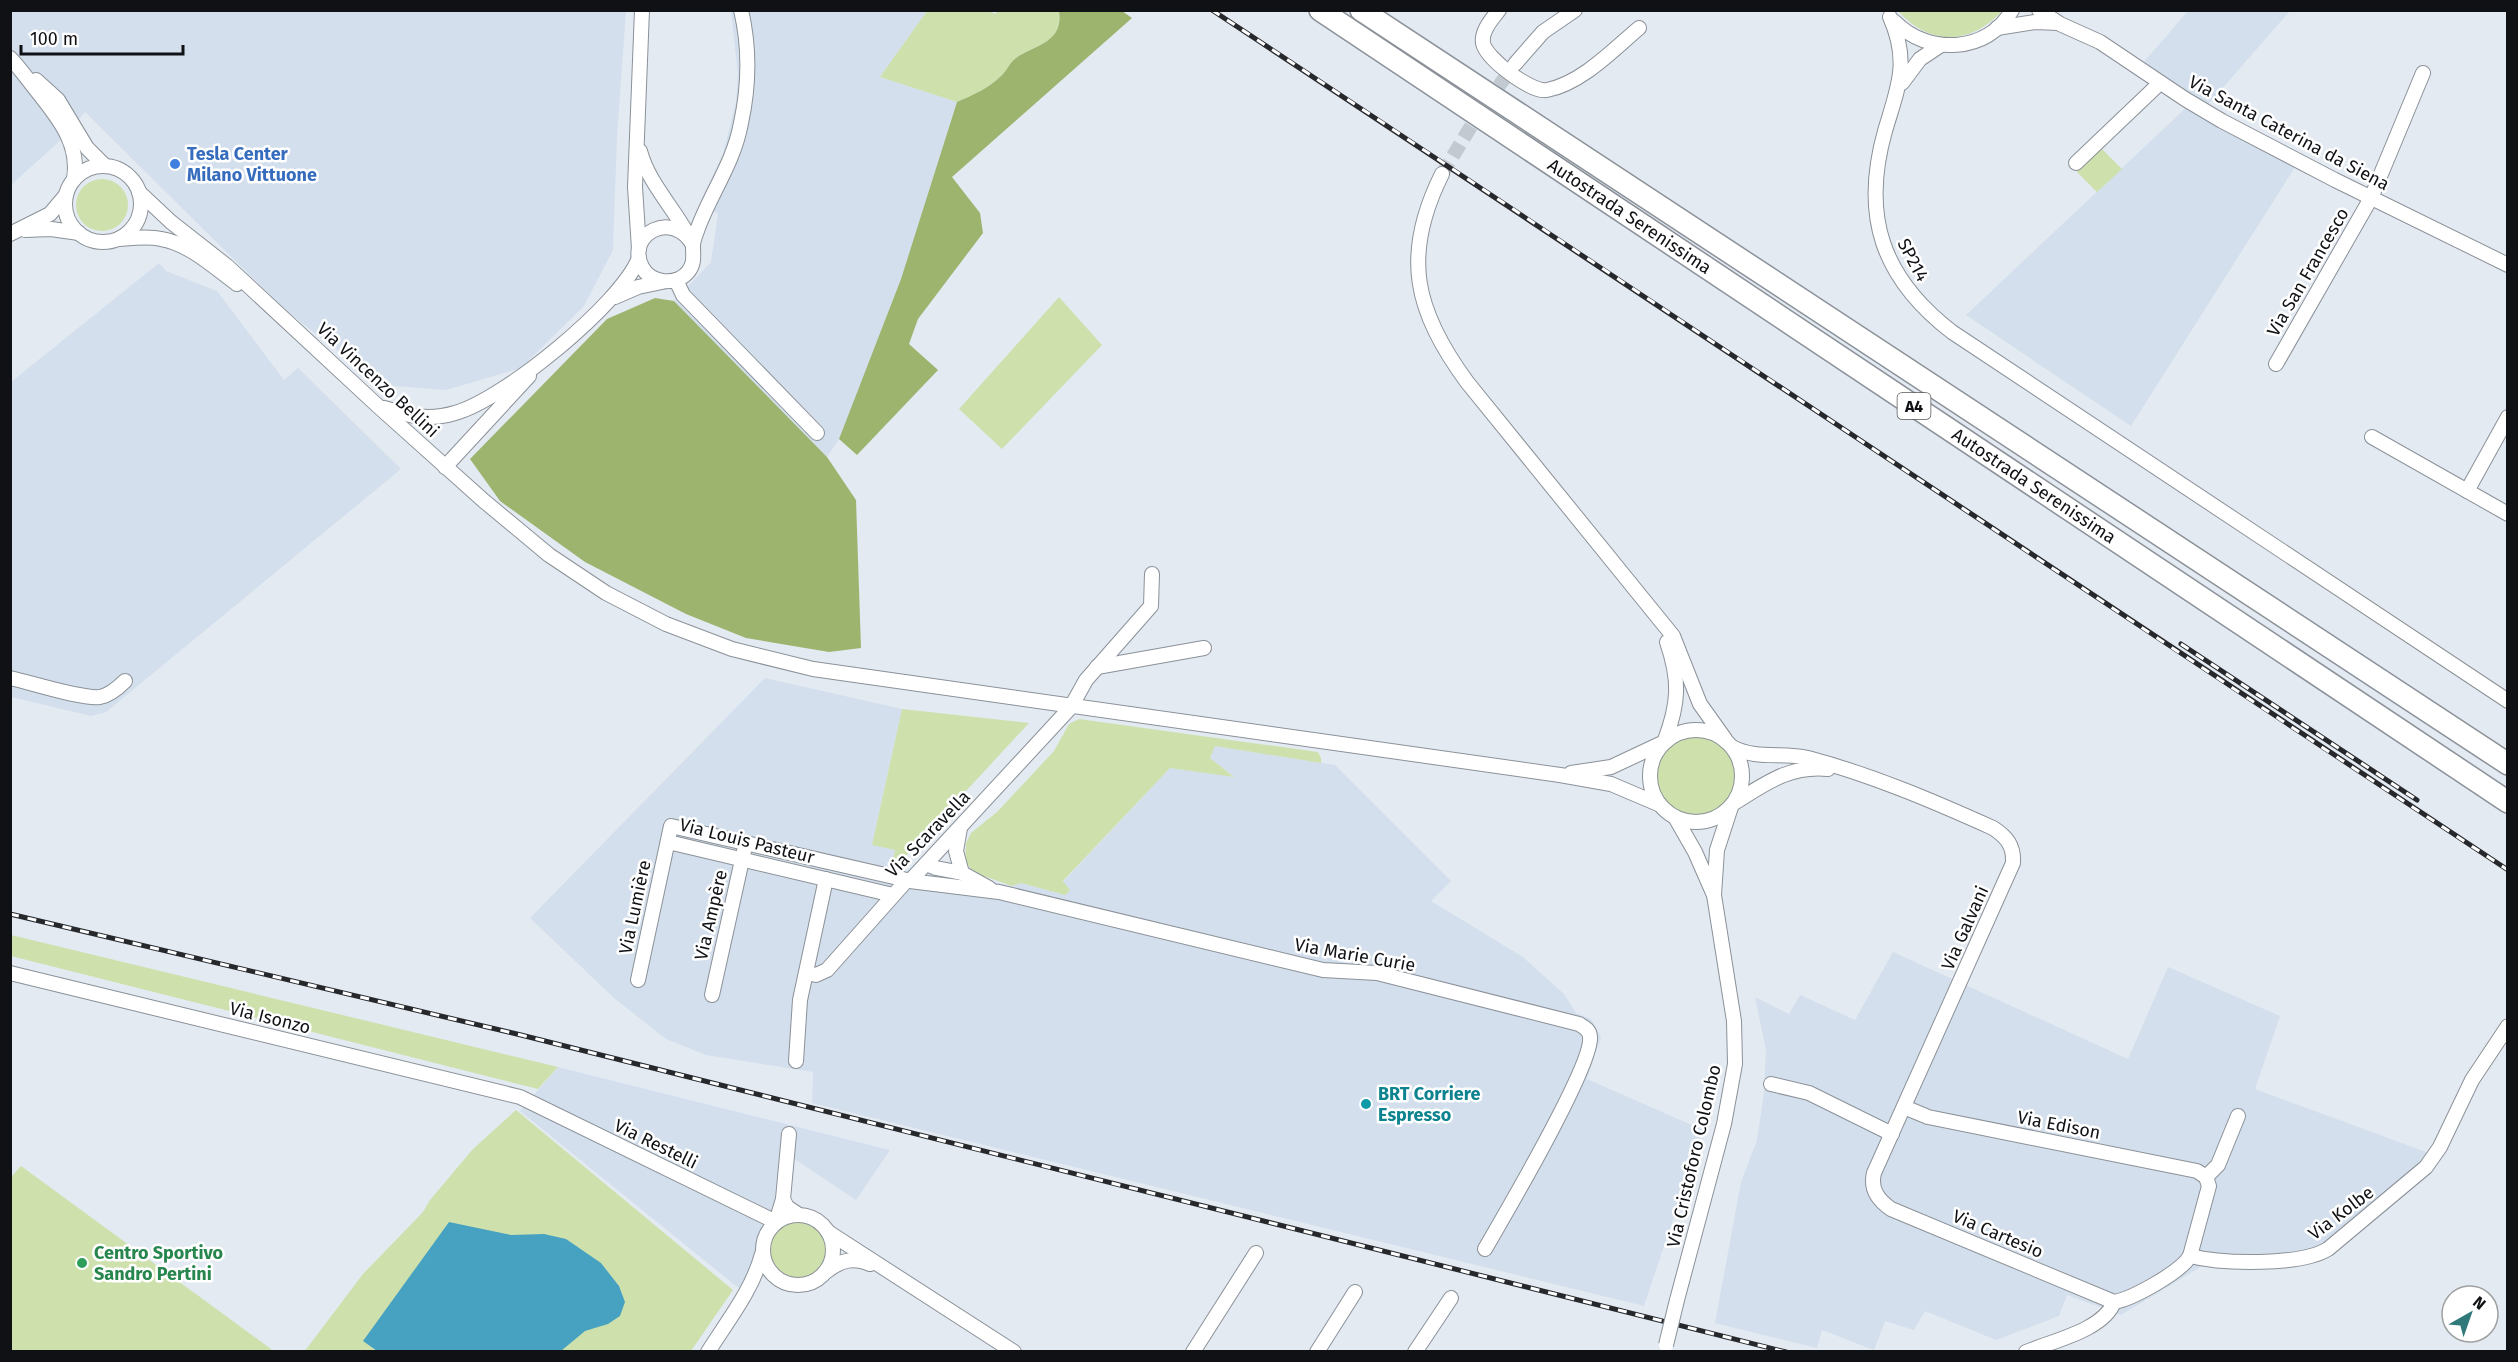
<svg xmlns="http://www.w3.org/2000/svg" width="2518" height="1362" font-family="'Fira Sans',sans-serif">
<rect width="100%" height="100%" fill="#e3eaf2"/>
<g fill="#d3dfec">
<polygon points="11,11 626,11 617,136 613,250 584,306 521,368 446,390 382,385 284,309 85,112 63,138 11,185"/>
<polygon points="731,11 927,11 880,77 957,102 901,279 839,439 827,457 674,301 711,262 718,214 700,202 723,154 736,102 738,75"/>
<polygon points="2188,11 2290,11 2205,108 2143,63"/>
<polygon points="2189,105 2297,164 2131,426 1966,315"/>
<polygon points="159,263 166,271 217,291 284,380 298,368 401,469 106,712 91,716 11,697 11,382"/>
<polygon points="765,678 902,709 872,845 895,850 890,872 903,873 914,866 1012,886 1021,883 1065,895 1063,882 1170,768 1233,776 1210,758 1214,746 1335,765 1451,881 1431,901 1523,957 1564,994 1576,1013 1591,1019 1601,1037 1587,1079 1703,1130 1644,1306 812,1103 813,1072 706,1055 666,1039 614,998 530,918"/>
<polygon points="1893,952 2128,1059 2168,967 2280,1016 2255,1089 2429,1153 2426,1162 2351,1228 2308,1255 2217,1257 2121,1315 2067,1295 2059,1316 1996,1340 1925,1311 1914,1330 1885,1321 1874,1350 1822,1330 1817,1348 1715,1323 1741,1182 1757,1140 1764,1092 1766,1050 1755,997 1789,1014 1800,995 1855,1020"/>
<polygon points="558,1067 890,1150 856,1200 784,1152 773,1217 762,1229 752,1267 741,1290 520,1111"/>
</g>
<g fill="#cee1ad">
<path d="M927 11H989L995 14 998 11H1059C1064 43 1034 45 1016 58 1009 63 1007 71 1001 76 989 88 973 95 957 102L880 77Z"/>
<path d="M1898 11H2002C1969 46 1930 46 1898 11Z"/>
<polygon points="2100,147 2122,169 2097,192 2075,170"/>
<circle cx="102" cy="205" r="26"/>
<polygon points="1059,297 1102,345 1002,449 959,409"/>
<polygon points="902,709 1029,723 890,873 895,850 872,845"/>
<polygon points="1079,719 1318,752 1321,758 1321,763 1215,746 1210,758 1234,777 1170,768 1063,881 1070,890 1065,895 1021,883 1012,886 981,875 971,869 965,860 966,843 971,833 997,812 1054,751 1069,724"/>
<circle cx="1696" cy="776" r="40"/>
<polygon points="10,935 11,935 558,1067 538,1089 11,956"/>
<polygon points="516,1110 733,1290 691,1351 304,1352 363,1274 423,1212 430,1200 473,1149"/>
<polygon points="21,1166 271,1349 272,1351 11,1351 11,1177"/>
<circle cx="798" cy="1250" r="28"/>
</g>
<g fill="#9db46f">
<path d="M1059 11H1122L1132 18 952 177 980 213 983 233 918 319 909 344 938 370 857 455 839 439 901 279 957 102C973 95 989 88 1001 76 1007 71 1009 63 1016 58 1034 45 1064 43 1059 11Z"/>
<polygon points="655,298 674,301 827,457 856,500 861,648 829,652 746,638 686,614 585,562 500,501 470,459 607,319"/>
</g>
<polygon fill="#47a2c2" points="449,1222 511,1235 544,1234 566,1239 601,1263 619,1286 625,1302 620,1316 608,1324 585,1331 561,1351 377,1351 363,1341"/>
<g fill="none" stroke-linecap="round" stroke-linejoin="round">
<polyline stroke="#c3c9d1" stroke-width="14" stroke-dasharray="14 7" stroke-linecap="butt" points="1442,174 1479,113 1515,64"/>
<defs>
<g id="minor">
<path d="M1499 10C1492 19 1481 31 1483 43 1486 59 1532 93 1547 90 1582 83 1613 50 1639 28"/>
<polyline points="2039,10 2060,24 2100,42 2185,99 2222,121 2335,180 2508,265"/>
<path d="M1890 17C1910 62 1898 87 1885 131 1861 216 1882 278 1952 332L2508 701"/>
<path d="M1895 22C1927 55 1988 54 2012 10"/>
<polyline points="1997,28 2035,22 2058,23"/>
<path d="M10 58C20 68 28 80 37 91 58 118 80 143 74 179"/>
<polyline points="1515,64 1543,32 1575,10"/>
<polyline points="36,80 58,100 87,148 105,166"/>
<polyline points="1902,83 1920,59 1941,45"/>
<path d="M640 151C648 182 673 207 688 235"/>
<polyline points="2076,163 2160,83"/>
<circle cx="103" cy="204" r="38"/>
<path d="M1442 174C1401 256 1415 311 1467 382L1673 636 1700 704 1725 739"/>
<polyline points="139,192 171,222 227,266 379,407 484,501 549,555 606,593 666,624 732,649 813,669 1560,775 1611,784 1658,804"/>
<polyline points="25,230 51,229 79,233"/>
<polyline points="10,234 50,214 66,195"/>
<path d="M119 239C133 238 148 236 161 239 188 243 215 268 237 284"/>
<path d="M693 245C673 209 625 234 642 267 651 284 676 286 688 272 695 263 693 256 693 246 693 240 696 234 698 228 711 193 734 162 741 123 749 86 750 48 741 10"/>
<polyline points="639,249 635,187 642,10"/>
<polyline points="676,280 683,295 817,433"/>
<polyline points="615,297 638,287 662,282"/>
<polyline points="2276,364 2371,198 2423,73"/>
<path d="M384 408C410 416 428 421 455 413 503 400 621 304 639 258"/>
<polyline points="2372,437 2508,514"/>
<polyline points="445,467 529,376"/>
<polyline points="2467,491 2508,417"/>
<polyline points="1097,667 1204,648"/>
<path d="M10 678C33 683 80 699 100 697 110 695 118 688 125 681"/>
<circle cx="1696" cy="776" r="46"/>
<path d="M1665 740C1679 703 1680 680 1667 642"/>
<path d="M1732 747C1757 760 1782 752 1808 758 1872 775 1933 801 1993 828 2007 837 2014 846 2013 863L1874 1173C1870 1189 1878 1200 1891 1209L2114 1302"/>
<polyline points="1571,773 1611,767 1660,744"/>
<path d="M1734 803C1765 784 1789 765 1828 769"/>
<polyline points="1675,817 1695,852 1713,893"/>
<polyline points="960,828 956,851 962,873 989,888"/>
<polyline points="668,842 893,895"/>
<polyline points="926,864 936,868 962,873"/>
<path d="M910 881 999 892 1323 970 1377 973 1579 1024C1584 1027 1590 1030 1590 1037 1593 1065 1504 1216 1485 1249"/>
<polyline points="10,973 520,1097 776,1222 783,1199 787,1207 799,1215"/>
<polyline points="806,973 816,975 827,970 907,880 910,881 1071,707 1086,680 1151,606 1152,574"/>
<polyline points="638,980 671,826 907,880"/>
<polyline points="712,995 744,851"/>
<polyline points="796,1061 800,1000 826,879"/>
<polyline points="1771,1084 1809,1093 1892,1134"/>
<polyline points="1904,1107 1928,1117 2197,1171 2206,1177"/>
<polyline points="783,1199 789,1134"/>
<circle cx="798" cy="1250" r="35"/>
<polyline points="828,1232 1014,1352"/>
<polyline points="2190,1256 2209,1186 2206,1177 2218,1165 2238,1116"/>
<path d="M827 1271C841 1260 853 1257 870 1264"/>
<polyline points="1677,1300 1724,1124 1735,1064 1734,1021 1714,895 1717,850 1731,807"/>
<path d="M708 1352C728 1320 752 1291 762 1254"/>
<polyline points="1193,1352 1256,1253"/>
<polyline points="1317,1352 1355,1292"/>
<polyline points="1415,1352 1451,1298"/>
<path d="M2026 1352C2052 1341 2104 1330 2114 1302 2132 1299 2181 1272 2190 1256 2222 1264 2300 1266 2328 1249L2426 1167 2440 1147 2472 1080 2508 1026"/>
</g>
<g id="highway">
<path id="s1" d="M1320 10 2508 802"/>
<polyline points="1361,10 2508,764"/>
</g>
</defs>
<use href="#minor" stroke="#8b9198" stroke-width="16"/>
<use href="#highway" stroke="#8b9198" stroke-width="24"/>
<use href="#minor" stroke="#fff" stroke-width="14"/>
<use href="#highway" stroke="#fff" stroke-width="21"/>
<defs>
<g id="rail">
<path d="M1212 10C1645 295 2075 585 2508 870"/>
<polyline points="2181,644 2417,800"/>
<polyline points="10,914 521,1035 1786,1352"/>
</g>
</defs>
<use href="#rail" stroke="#26282c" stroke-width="5"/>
<use href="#rail" stroke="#fff" stroke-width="3" stroke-dasharray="9" stroke-linecap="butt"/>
<defs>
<polyline id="minor-bridge" points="1666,1345 1677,1300"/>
</defs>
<use href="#minor-bridge" stroke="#8b9198" stroke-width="16" stroke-linecap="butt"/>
<use href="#minor-bridge" stroke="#fff" stroke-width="14"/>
</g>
<circle fill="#3f7fe0" stroke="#fff" stroke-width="2" cx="175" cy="164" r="6"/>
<circle fill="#0f9aa8" stroke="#fff" stroke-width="2" cx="1366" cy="1104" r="6"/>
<circle fill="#2e9e5b" stroke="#fff" stroke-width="2" cx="82" cy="1263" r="6"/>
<g text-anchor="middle" stroke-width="5" stroke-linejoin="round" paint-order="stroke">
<rect fill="#fff" stroke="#57585a" stroke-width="1.5" x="1897.5" y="393" width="33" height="26" rx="4.5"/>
<g font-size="16" font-weight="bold" fill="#0f1114">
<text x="1914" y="412">A4</text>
</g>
<g font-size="18" fill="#0f1114" stroke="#fff">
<text transform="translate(2289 133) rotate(28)" y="6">Via Santa Caterina da Siena</text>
<text dy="6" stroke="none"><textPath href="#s1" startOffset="372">Autostrada Serenissima</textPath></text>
<text transform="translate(1913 260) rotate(62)" y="6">SP214</text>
<text transform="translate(2308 272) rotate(-60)" y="6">Via San Francesco</text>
<text transform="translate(378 380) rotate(43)" y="6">Via Vincenzo Bellini</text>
<text dy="6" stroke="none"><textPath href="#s1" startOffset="858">Autostrada Serenissima</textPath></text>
<text transform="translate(928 834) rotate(-46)" y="6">Via Scaravella</text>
<text transform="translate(747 841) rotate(14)" y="6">Via Louis Pasteur</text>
<text transform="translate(635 907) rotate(-78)" y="6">Via Lumière</text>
<text transform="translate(711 915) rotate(-77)" y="6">Via Ampère</text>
<text transform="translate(1965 928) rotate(-66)" y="6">Via Galvani</text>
<text transform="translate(1355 955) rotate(10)" y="6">Via Marie Curie</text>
<text transform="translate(270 1018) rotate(14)" y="6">Via Isonzo</text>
<text transform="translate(2059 1125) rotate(11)" y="6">Via Edison</text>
<text transform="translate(656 1144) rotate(26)" y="6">Via Restelli</text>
<text transform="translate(1694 1156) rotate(-77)" y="6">Via Cristoforo Colombo</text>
<text transform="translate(2341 1213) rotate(-37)" y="6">Via Kolbe</text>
<text transform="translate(1998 1234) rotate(23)" y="6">Via Cartesio</text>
</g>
<g font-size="18" font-weight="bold" fill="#366cbe" stroke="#fff" text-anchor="start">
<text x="187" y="160">Tesla Center<tspan x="187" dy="21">Milano Vittuone</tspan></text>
</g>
<g font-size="18" font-weight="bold" fill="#0d838f" stroke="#fff" text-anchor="start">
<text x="1378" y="1100">BRT Corriere<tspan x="1378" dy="21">Espresso</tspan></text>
</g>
<g font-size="18" font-weight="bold" fill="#27864d" stroke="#fff" text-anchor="start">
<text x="94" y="1259">Centro Sportivo<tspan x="94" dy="21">Sandro Pertini</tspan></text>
</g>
</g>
<rect width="2518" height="1362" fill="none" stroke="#0f1114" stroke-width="24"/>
<g transform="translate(2470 1314) rotate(40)"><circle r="28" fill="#ffffff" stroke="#9fa0a1" stroke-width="1.5"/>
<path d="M0-4.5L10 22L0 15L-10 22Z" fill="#30797b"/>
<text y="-9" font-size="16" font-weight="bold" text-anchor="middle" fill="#0f1114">N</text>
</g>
<path d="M21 45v9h162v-9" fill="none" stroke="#0f1114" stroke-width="3"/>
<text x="30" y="45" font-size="18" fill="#0f1114" stroke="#ffffff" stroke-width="4.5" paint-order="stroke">100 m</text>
</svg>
